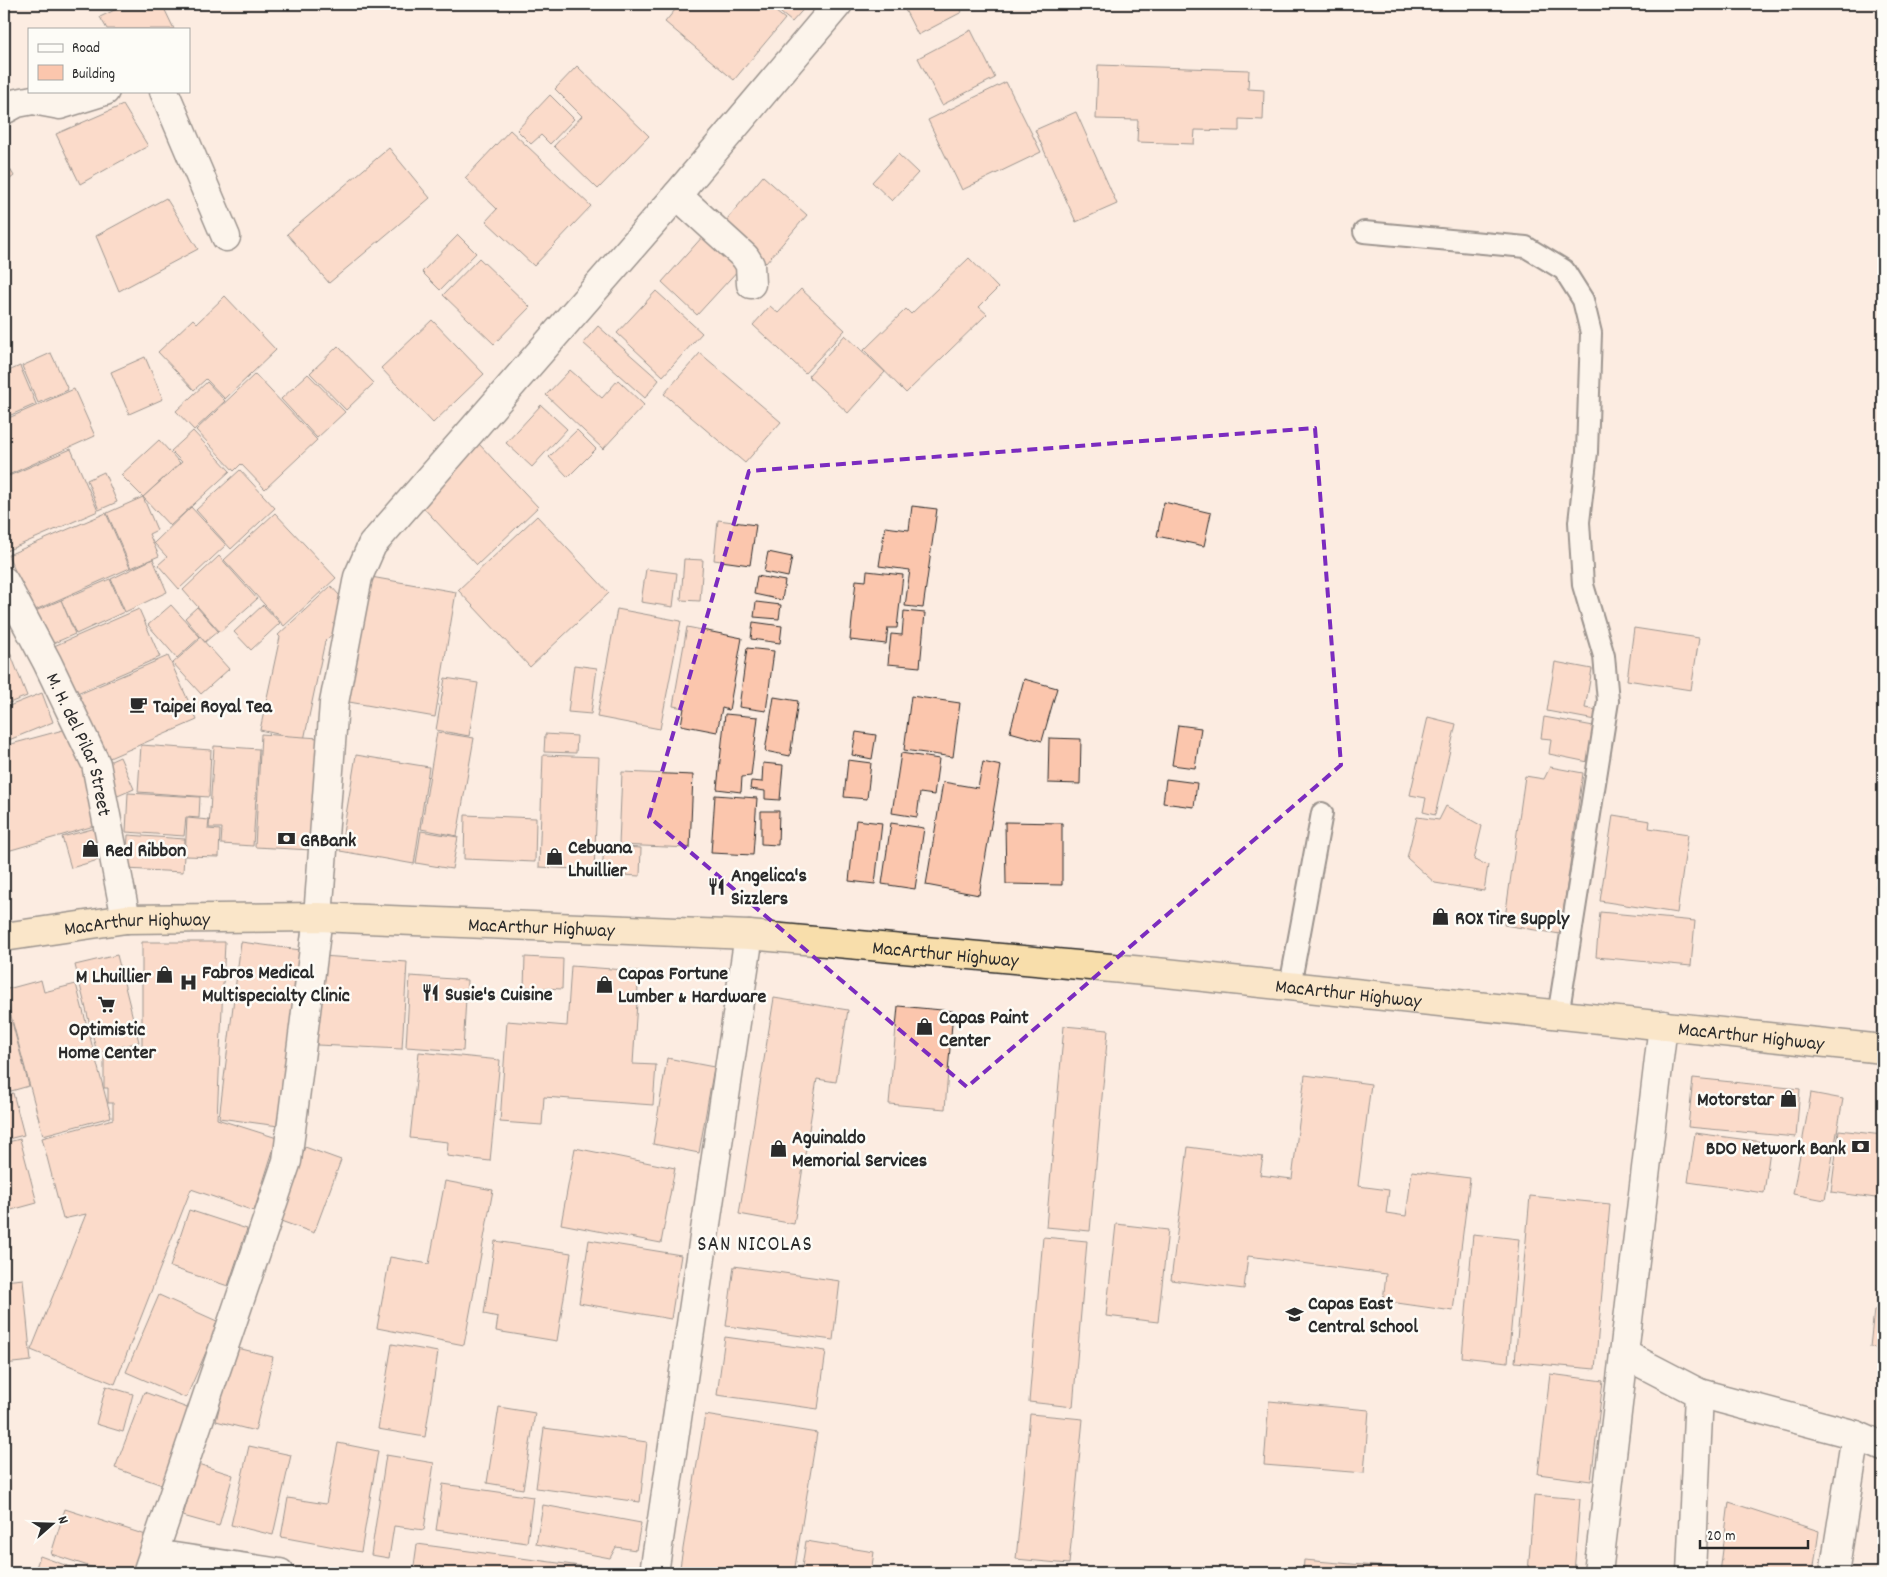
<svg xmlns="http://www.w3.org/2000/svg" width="1887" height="1577" font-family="Dekko,sans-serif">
<rect width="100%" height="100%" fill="#fcece1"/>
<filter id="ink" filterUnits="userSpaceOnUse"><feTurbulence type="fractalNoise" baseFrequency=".02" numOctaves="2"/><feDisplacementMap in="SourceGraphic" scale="10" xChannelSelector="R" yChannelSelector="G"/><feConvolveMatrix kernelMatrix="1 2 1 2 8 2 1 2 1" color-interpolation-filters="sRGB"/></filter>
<g filter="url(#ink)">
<g fill="#fbc6ad" stroke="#2b2b2b">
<polygon points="127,4 162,4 174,29 107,29 100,17"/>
<polygon points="680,4 766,4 785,19 734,80 665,22"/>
<polygon points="770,4 808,4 792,22"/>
<polygon points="902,4 958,4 962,12 918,35"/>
<polygon points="971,30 995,78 942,105 918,58"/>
<polygon points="1098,65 1249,70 1248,89 1264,90 1263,120 1239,119 1239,131 1195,130 1194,144 1137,142 1138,120 1096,119"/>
<polygon points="577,66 649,136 598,189 554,146 582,116 555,89"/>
<polygon points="1006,82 1041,152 962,190 928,120"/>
<polygon points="550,95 574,119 550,144 541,135 531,144 517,130"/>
<polygon points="123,105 148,146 80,184 56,134"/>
<polygon points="1076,112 1117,204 1076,222 1035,130"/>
<polygon points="510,130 591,206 534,266 486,221 497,209 465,178"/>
<polygon points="389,148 430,198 329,283 287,234"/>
<polygon points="898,154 918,173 892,201 872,182"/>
<polygon points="4,159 14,176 4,184"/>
<polygon points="763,176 807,215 766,263 722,225"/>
<polygon points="166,198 198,249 119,291 96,236"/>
<polygon points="458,235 476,253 440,290 422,272"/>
<polygon points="704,235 740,268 697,315 662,282"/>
<polygon points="479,258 530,307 494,344 443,295"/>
<polygon points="969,258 998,288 979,307 987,314 906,393 864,350 906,309 911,314"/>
<polygon points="801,289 845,330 805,373 753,325 770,306 778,313"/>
<polygon points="656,291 702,333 663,376 617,333"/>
<polygon points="225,296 276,350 225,399 206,379 194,390 158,352 193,319 197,323"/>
<polygon points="432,320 484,374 433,423 381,368"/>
<polygon points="598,326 659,380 645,398 583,343"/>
<polygon points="845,335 885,372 848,413 808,376"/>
<polygon points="338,346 374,383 346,410 310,373"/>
<polygon points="51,353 68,390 38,403 22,366"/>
<polygon points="700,353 781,422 745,463 664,394"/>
<polygon points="145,357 163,399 129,414 111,372"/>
<polygon points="20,366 36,404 4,418 4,373"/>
<polygon points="570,370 602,398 618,380 644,405 603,449 546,395"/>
<polygon points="255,374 317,440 265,489 241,464 234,471 196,430"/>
<polygon points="308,374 345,412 317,438 281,399"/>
<polygon points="207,382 225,401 194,430 176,411"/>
<polygon points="74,389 95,436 4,477 4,420"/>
<polygon points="541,405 567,429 532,467 506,443"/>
<polygon points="577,430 596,449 568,477 549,457"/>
<polygon points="193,431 230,471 170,526 143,497 182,462 171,451"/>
<polygon points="159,440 180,463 143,497 121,475"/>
<polygon points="479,444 538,507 477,565 418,502"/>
<polygon points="71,449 98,511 6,551 4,546 4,478"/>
<polygon points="240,470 275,508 231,549 196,510"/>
<polygon points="104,472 117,502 99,510 87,480"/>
<polygon points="143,497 157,530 149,534 159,556 131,568 107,513"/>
<polygon points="1164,502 1211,513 1204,546 1157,536"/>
<polygon points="912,506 937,509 923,608 905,606 910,570 879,566 885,527 909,530"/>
<polygon points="191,507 226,545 179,589 158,565 167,557 154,543"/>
<polygon points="106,513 130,568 33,611 8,555"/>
<polygon points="275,513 336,578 284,626 224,560"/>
<polygon points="537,516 609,593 530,667 458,590"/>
<polygon points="718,520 756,525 750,565 714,560"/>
<polygon points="768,552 792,557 788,577 764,572"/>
<polygon points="219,556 257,599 220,632 183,590"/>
<polygon points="153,559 167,592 125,612 111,579"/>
<polygon points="684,559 703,560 700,601 681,600"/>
<polygon points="646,569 677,573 673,607 641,602"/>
<polygon points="867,571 903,575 897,628 888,628 886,644 850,640 856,580 866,581"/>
<polygon points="757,576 785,581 782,600 754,594"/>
<polygon points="371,577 456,592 435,717 349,702"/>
<polygon points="110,579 124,612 76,634 61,600"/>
<polygon points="331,586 348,605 335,617 342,625 325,641 304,740 260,730 280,637 278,635"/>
<polygon points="61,600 75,634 47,646 33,612"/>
<polygon points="756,602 781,605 779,619 754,617"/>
<polygon points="171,605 200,637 177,658 148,625"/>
<polygon points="263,605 280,623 251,650 234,632"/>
<polygon points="197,607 218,631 205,642 185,618"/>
<polygon points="139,609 160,657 75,694 54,646"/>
<polygon points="617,609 681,621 660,729 597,717"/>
<polygon points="904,611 925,613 920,667 888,664 891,634 902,635"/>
<polygon points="753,622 782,626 780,643 751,639"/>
<polygon points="687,627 742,638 729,710 722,708 717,732 681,725 684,708 673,706"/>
<polygon points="1634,628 1699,638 1691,690 1627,680"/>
<polygon points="4,637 27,696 4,705"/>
<polygon points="201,638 229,669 201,694 173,663"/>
<polygon points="747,648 774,651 766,711 739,707"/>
<polygon points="168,656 197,720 105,760 77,695"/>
<polygon points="1555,662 1592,669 1585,708 1597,710 1595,720 1547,711"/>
<polygon points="574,665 597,668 591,714 568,712"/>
<polygon points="445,678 478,683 469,736 436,730"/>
<polygon points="1024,679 1057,688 1042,741 1010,732"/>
<polygon points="42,693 53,722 4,742 4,708"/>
<polygon points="911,696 960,703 953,757 904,750"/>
<polygon points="774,697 798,701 790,756 765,751"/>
<polygon points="725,714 758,717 751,776 742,777 741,792 717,789"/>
<polygon points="1428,717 1456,724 1435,815 1423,812 1426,798 1410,795"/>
<polygon points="1544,717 1599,727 1593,763 1549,754 1551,739 1541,738"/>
<polygon points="1178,725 1201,728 1195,768 1172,765"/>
<polygon points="74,727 101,824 4,852 4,746"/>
<polygon points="437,732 474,738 457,836 421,829"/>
<polygon points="856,732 876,735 872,759 852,755"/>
<polygon points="261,734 319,738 312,850 255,847"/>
<polygon points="545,734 577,736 576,753 544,752"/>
<polygon points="1049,738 1081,739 1080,784 1048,783"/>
<polygon points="141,745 211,750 209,797 138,792"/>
<polygon points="214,746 259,749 253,846 221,844 222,828 209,828"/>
<polygon points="901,753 939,759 934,795 920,793 917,817 892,813"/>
<polygon points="356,755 429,767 414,864 340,851"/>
<polygon points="543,755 599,757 594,870 539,867"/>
<polygon points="120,757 134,789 113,798 100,766"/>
<polygon points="848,760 871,763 867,799 844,797"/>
<polygon points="983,762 1001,766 979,895 926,885 943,782 978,788"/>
<polygon points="763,763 783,765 780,800 765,799 765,791 750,789 751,781 762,782"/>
<polygon points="1550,767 1583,773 1560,934 1504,925 1525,776 1544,779"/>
<polygon points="622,772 693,775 690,848 619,845"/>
<polygon points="1166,779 1197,783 1194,807 1163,803"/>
<polygon points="128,793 200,797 199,818 186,817 184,836 126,832"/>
<polygon points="715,795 757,798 753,855 711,853"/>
<polygon points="1446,806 1482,826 1474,860 1488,865 1484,891 1435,883 1407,858 1417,817 1439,820"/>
<polygon points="761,811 779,811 778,845 761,844"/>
<polygon points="465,815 536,818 535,862 464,859"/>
<polygon points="1613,815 1650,821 1649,828 1688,834 1677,913 1600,901"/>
<polygon points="187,818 209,820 208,829 220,830 219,857 185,856"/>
<polygon points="856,820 882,823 875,884 849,881"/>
<polygon points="1005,822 1062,823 1062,885 1006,884"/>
<polygon points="891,823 924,828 915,889 882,884"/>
<polygon points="1883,824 1883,889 1876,888"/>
<polygon points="96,828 105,858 71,868 62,837"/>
<polygon points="421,831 458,837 452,869 416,863"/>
<polygon points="128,835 185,839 183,872 126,869"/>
<polygon points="604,846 641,848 640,876 602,874"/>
<polygon points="1600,912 1695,921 1691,966 1596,957"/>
<polygon points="142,942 225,942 217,1119 277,1138 254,1211 191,1189 115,1384 31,1350 86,1214 63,1219 42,1138 113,1119 113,1103 108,1103 108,1088 104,1088 104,1054 113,1054 114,1051 142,1051"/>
<polygon points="241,942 308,951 286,1127 219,1118"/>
<polygon points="117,955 139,1042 97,1053 75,965"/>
<polygon points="322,956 407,962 402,1049 317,1045"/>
<polygon points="525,957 563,959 562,989 524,987"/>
<polygon points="571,966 639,971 633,1064 656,1065 653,1105 544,1097 542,1125 500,1122 507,1021 567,1026"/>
<polygon points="410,976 467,980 463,1051 406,1047"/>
<polygon points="41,980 44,992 76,984 111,1117 43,1135 4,990"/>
<polygon points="4,992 29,1086 4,1093"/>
<polygon points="774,998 848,1010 836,1082 817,1079 794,1224 739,1214"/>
<polygon points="898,1006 953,1011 945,1109 889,1104"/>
<polygon points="1064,1026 1108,1030 1090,1231 1046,1227"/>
<polygon points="419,1052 500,1060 490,1161 447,1156 448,1142 410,1138"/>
<polygon points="667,1058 714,1067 699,1153 653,1144"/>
<polygon points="1305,1075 1371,1084 1358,1186 1389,1190 1386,1213 1406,1216 1412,1171 1470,1178 1453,1311 1383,1301 1386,1274 1248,1256 1244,1289 1171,1280 1188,1147 1263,1157 1260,1175 1292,1179"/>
<polygon points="1693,1078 1800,1089 1796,1137 1688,1127"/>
<polygon points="13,1093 24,1135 4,1140 4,1096"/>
<polygon points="1811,1093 1843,1099 1825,1200 1793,1194"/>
<polygon points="1839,1130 1883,1135 1883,1199 1831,1192"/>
<polygon points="1695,1133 1771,1143 1764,1193 1688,1182"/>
<polygon points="20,1139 37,1203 4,1212 4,1143"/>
<polygon points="305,1147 341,1160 314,1233 278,1220"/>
<polygon points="575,1148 675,1168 661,1243 561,1224"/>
<polygon points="445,1181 493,1190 464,1345 377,1328 390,1257 429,1264"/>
<polygon points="1530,1196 1610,1204 1595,1369 1515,1362"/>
<polygon points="189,1210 247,1229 228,1286 170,1267"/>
<polygon points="1116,1224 1168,1230 1158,1322 1106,1316"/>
<polygon points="1473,1234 1519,1239 1508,1362 1462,1357"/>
<polygon points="1043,1237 1087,1241 1073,1407 1029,1402"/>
<polygon points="589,1240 681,1255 671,1319 579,1303"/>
<polygon points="495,1241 571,1253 557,1341 496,1331 498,1317 484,1314"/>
<polygon points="734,1266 840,1281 833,1340 726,1326"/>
<polygon points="23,1279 31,1361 4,1364 4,1281"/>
<polygon points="159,1295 219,1322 186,1398 126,1372"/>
<polygon points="1874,1310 1883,1311 1883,1349 1870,1347"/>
<polygon points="725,1337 826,1351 818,1409 717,1395"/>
<polygon points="392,1344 438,1352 425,1437 378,1429"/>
<polygon points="234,1347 273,1357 255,1431 216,1421"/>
<polygon points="1550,1374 1603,1381 1591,1481 1538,1474"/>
<polygon points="106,1386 133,1394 123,1432 96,1424"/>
<polygon points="144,1392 190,1409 162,1485 115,1468"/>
<polygon points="1269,1401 1369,1410 1364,1473 1264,1465"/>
<polygon points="499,1407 535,1413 523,1489 487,1483"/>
<polygon points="1030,1414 1083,1419 1069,1564 1016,1559"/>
<polygon points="705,1415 817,1433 794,1573 679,1573"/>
<polygon points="544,1428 647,1442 640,1502 536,1488"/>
<polygon points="338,1443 378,1451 361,1552 281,1537 288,1498 326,1504"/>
<polygon points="249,1446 291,1455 273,1535 231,1525"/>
<polygon points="386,1455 434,1463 424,1530 394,1526 389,1558 371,1555"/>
<polygon points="198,1464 233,1475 219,1526 183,1516"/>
<polygon points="443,1484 533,1497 527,1543 436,1530"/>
<polygon points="1534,1495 1580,1499 1574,1573 1528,1573"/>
<polygon points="1729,1502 1819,1531 1813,1573 1720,1573"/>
<polygon points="543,1505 641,1523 636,1550 616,1547 610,1558 536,1544"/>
<polygon points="65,1509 146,1535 135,1573 110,1573 51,1554"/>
<polygon points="806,1541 874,1552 871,1573 801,1573"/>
<polygon points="417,1544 610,1570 609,1573 413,1573"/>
<polygon points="40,1556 87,1573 34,1573"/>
<polygon points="1304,1560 1458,1573 1303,1573"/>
</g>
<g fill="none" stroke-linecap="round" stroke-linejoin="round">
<defs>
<g id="service">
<polyline points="1364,232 1526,247 1564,270 1583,300 1591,333 1587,452 1579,522 1583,585 1604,656 1608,701 1558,1016"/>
<polyline points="1290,986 1322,813"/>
</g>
<g id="minor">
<polyline points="164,91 226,237"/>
<polyline points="4,110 17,103 33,100 60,105 105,91"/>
<polyline points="677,195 745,257 750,265 751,284"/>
<polyline points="1624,1354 1699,1393 1856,1435 1883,1447"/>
<polyline points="154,1554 280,1573"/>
<polyline points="147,1573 287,1161 318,917 334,703 358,577 372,545 677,195 838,4"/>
<polyline points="654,1573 749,935"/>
<polyline points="1598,1573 1663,1025"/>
<polyline points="1691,1573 1699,1393"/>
<polyline points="1834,1573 1856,1435"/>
</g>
<g id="tertiary">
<path id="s1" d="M4 581 47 662 96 764 126 919"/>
</g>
<g id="trunk">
<path id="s2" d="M4 937 126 919 318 917 749 935 1166 973 1883 1049"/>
</g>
</defs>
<use href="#service" stroke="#2b2b2b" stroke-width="24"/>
<use href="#minor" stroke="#2b2b2b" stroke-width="31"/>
<use href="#tertiary" stroke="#2b2b2b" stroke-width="31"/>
<use href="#trunk" stroke="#2b2b2b" stroke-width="31"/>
<use href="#service" stroke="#fdfcf7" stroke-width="20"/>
<use href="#minor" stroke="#fdfcf7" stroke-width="28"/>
<use href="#tertiary" stroke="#fdfcf7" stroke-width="28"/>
<use href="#trunk" stroke="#f8deab" stroke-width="28"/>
</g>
</g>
<path d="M0 0H1887V1577H0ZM1315 428 1341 765 967 1087 649 817 749 471Z" fill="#fcece1" fill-opacity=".55" fill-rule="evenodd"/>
<path fill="none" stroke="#7b2cbf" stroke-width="4" stroke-dasharray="10 6" stroke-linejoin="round" d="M1315 428 1341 765 967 1087 649 817 749 471Z"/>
<defs>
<symbol id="cafe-bare" viewBox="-9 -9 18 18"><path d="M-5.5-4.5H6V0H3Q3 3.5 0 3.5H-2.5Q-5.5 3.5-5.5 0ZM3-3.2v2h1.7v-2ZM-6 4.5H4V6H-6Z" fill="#2b2b2b" stroke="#fdfcf7" stroke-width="2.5" paint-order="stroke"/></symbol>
<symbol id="bank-bare" viewBox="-9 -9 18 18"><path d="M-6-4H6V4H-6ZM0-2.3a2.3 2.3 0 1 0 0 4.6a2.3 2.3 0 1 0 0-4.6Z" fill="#2b2b2b" stroke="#fdfcf7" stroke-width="2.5" paint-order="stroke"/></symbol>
<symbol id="shop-bare" viewBox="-9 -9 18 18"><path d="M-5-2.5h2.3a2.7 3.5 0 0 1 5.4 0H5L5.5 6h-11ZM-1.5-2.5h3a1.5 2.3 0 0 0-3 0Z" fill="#2b2b2b" stroke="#fdfcf7" stroke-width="2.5" paint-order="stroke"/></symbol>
<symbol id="restaurant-bare" viewBox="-9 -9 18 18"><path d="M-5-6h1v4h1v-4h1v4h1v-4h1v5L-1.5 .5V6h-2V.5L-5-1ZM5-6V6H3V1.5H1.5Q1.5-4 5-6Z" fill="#2b2b2b" stroke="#fdfcf7" stroke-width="2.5" paint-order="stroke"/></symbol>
<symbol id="hospital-bare" viewBox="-9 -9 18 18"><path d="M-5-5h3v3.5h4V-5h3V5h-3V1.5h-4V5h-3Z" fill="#2b2b2b" stroke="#fdfcf7" stroke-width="2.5" paint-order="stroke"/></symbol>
<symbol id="supermarket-bare" viewBox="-9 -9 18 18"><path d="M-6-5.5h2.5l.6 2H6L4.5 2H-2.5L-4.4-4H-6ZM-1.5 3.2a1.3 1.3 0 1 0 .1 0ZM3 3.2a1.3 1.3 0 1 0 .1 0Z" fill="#2b2b2b" stroke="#fdfcf7" stroke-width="2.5" paint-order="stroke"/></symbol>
<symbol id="school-bare" viewBox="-9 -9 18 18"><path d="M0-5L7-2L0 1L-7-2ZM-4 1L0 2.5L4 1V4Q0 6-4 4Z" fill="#2b2b2b" stroke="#fdfcf7" stroke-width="2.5" paint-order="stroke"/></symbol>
</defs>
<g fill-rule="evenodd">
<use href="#cafe-bare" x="126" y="692" width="25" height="25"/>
<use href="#bank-bare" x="274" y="826" width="25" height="25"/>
<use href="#shop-bare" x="78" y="836" width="25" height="25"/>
<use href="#shop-bare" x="542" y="844" width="25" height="25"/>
<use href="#restaurant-bare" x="704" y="874" width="25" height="25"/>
<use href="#shop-bare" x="1428" y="904" width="25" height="25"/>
<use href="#shop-bare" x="152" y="962" width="25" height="25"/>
<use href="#hospital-bare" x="176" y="970" width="25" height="25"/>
<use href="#shop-bare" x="592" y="972" width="25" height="25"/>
<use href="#restaurant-bare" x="418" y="980" width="25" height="25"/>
<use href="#supermarket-bare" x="94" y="992" width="25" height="25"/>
<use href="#shop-bare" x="912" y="1014" width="25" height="25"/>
<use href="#shop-bare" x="1776" y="1086" width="25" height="25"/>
<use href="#bank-bare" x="1848" y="1134" width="25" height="25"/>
<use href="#shop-bare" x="766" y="1136" width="25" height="25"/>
<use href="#school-bare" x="1282" y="1302" width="25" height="25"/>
</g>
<g text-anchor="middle" stroke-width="5" stroke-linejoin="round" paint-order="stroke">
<g font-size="20" font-weight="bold" fill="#2b2b2b" stroke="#fdfcf7" text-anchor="start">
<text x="153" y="712">Taipei Royal Tea</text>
<text x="300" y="846">GRBank</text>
<text x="568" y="853">Cebuana<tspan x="568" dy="23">Lhuillier</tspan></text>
<text x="105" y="856">Red Ribbon</text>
<text x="731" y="881">Angelica's<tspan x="731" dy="23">Sizzlers</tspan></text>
<text x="1455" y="924">ROX Tire Supply</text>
<text x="202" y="978">Fabros Medical<tspan x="202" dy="23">Multispecialty Clinic</tspan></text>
<text x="618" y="979">Capas Fortune<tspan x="618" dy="23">Lumber &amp; Hardware</tspan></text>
<text x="151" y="982" text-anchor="end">M Lhuillier</text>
<text x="445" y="1000">Susie's Cuisine</text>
<text x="939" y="1023">Capas Paint<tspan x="939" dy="23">Center</tspan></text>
<text x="107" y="1035" text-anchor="middle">Optimistic<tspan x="107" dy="23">Home Center</tspan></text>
<text x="1774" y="1105" text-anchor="end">Motorstar</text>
<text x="792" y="1143">Aguinaldo<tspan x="792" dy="23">Memorial Services</tspan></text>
<text x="1846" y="1154" text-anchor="end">BDO Network Bank</text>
<text x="1308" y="1309">Capas East<tspan x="1308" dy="23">Central School</tspan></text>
</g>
<g font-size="20" fill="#2b2b2b" stroke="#fdfcf7">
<text dy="7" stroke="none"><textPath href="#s1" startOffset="181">M. H. del Pilar Street</textPath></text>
<text dy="7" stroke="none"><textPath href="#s2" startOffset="134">MacArthur Highway</textPath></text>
<text dy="7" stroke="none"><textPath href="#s2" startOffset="539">MacArthur Highway</textPath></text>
<text dy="7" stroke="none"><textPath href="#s2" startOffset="944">MacArthur Highway</textPath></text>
<text dy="7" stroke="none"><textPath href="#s2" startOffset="1349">MacArthur Highway</textPath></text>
<text dy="7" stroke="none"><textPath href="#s2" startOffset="1754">MacArthur Highway</textPath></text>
</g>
<g font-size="21" letter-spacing="1" fill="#2b2b2b" stroke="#fdfcf7">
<text x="755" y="1250">SAN NICOLAS</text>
</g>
</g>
<rect width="1887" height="1577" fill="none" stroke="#fdfcf7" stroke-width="20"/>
<rect x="10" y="10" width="1867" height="1557" fill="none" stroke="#2b2b2b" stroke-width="2" filter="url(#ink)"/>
<rect x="28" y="28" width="162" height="65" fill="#fdfcf7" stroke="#a9a8a5"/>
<rect x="38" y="44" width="25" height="8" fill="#fdfcf7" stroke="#a9a8a5"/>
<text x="72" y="52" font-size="15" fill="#2b2b2b">Road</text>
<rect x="38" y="65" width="25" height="15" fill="#fbc6ad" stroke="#a9a8a5"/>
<text x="72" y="78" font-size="15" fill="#2b2b2b">Building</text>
<g transform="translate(52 1524) rotate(70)" stroke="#fdfcf7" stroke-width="4" paint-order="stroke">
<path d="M0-4L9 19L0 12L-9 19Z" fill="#2b2b2b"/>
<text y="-8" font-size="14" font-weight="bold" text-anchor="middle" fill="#2b2b2b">N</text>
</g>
<path d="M1700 1540v8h108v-8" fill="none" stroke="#2b2b2b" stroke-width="2.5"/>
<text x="1707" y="1540" font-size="15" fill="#2b2b2b" stroke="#fdfcf7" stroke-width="4" paint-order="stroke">20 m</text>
</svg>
